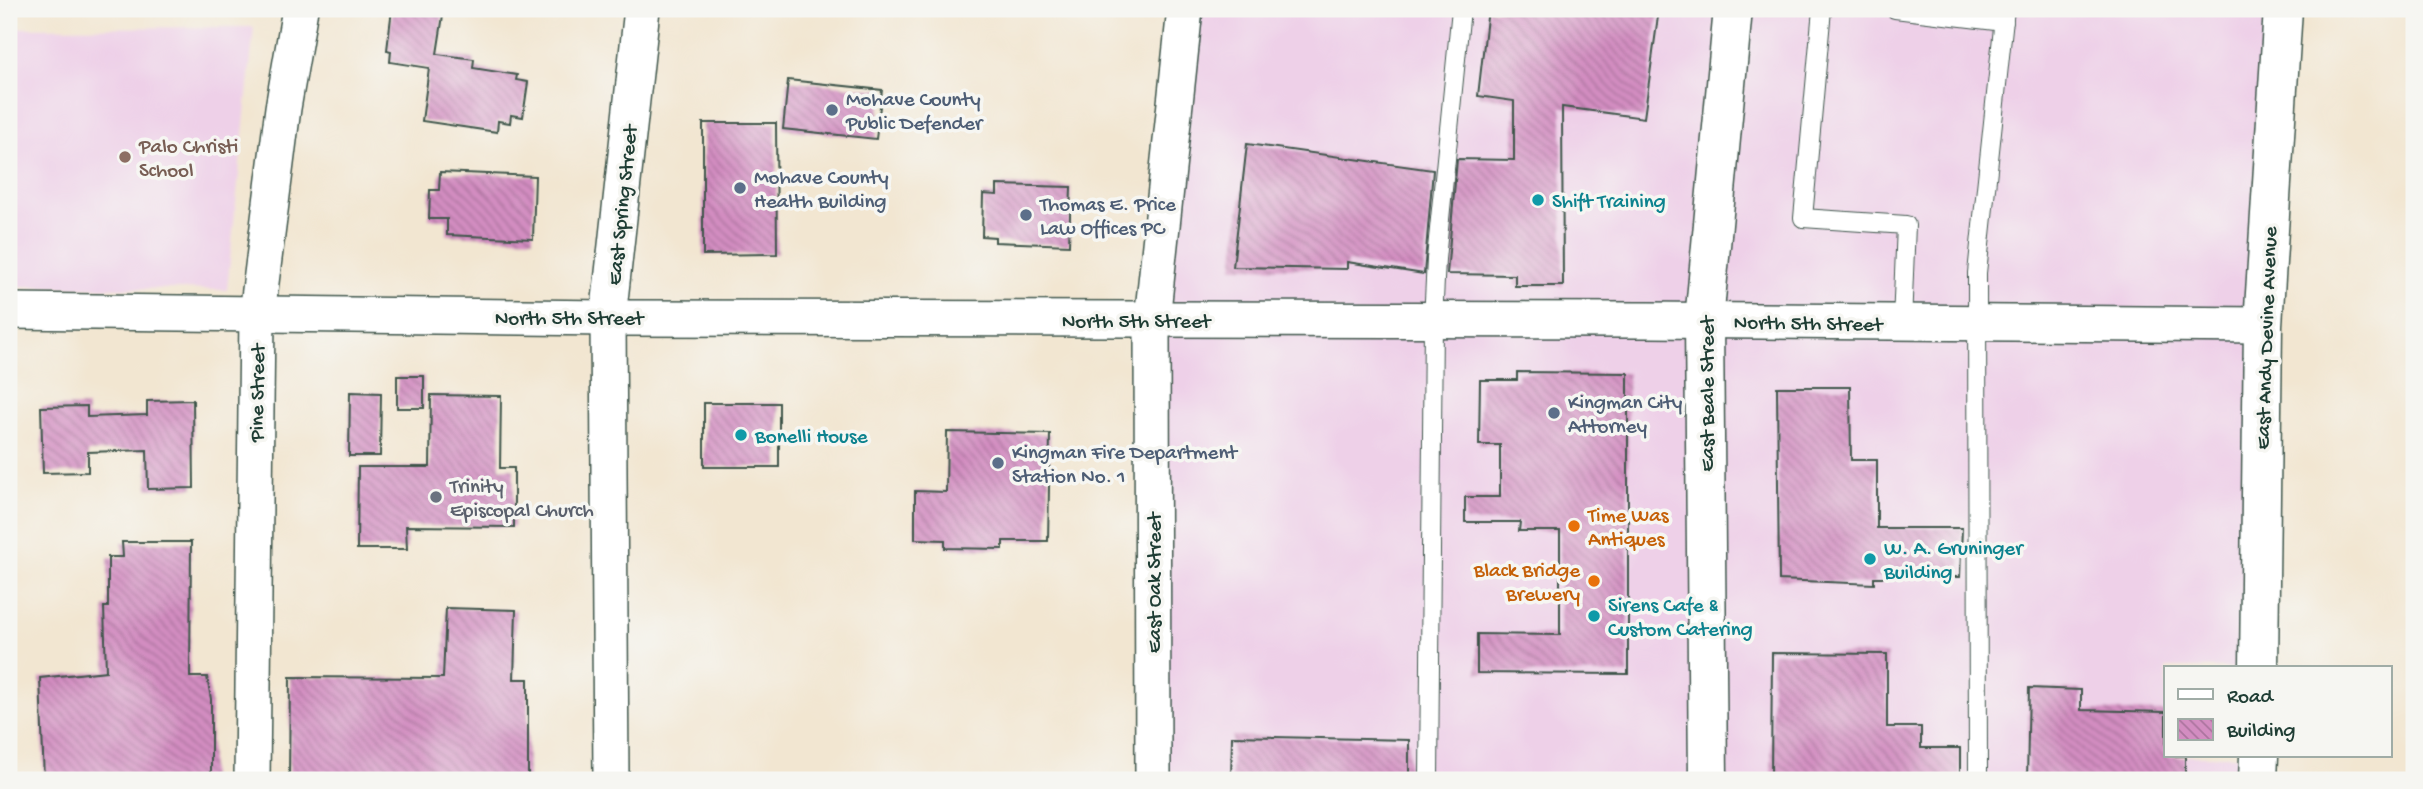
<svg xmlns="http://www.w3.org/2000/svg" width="2423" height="789" font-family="'Gochi Hand',sans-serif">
<defs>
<pattern id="building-back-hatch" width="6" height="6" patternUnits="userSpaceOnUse" patternTransform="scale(1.75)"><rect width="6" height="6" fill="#d38dc1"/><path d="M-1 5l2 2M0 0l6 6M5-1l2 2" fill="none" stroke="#ab749e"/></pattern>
</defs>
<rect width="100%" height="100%" fill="#f6f6f2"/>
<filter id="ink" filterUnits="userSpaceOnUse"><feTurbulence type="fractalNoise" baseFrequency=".0143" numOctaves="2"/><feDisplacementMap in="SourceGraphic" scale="14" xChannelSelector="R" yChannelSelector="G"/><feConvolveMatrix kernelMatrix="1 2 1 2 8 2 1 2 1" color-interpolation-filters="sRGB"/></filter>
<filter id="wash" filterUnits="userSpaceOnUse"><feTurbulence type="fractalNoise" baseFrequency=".00686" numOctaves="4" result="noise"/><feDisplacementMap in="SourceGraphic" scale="28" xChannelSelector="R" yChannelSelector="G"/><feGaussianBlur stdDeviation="1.57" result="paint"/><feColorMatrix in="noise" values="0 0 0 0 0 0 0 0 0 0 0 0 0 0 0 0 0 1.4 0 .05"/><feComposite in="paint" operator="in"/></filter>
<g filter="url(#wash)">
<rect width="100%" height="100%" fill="#f2e6d1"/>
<g fill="#eed0e8">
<polygon points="1185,9 2283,9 2259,668 2166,668 2166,756 2259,756 2258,780 1153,780 1152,320"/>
<polygon points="254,27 227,290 9,286 9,28"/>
</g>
<g id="blocks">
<g fill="url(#building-back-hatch)">
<polygon points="392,9 444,9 437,54 474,59 473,68 517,75 516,80 528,82 523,117 511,115 510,123 498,121 497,132 422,121 429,68 390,62 391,51 387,50"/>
<polygon points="1488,9 1659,9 1644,118 1562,107 1563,286 1515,286 1515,275 1447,274 1457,159 1514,160 1514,101 1478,96"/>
<polygon points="788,80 882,90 876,139 783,129"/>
<polygon points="703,123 776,123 777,254 703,255"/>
<polygon points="1247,144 1433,170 1424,274 1347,262 1347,269 1233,267"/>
<polygon points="440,172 535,176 533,239 447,235 447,219 429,219 430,190 439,190"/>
<polygon points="997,185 1071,187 1069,245 995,242 995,237 982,236 983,194 997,195"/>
<polygon points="1517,372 1628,373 1628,674 1477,673 1477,634 1560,635 1560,531 1519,531 1520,522 1465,522 1465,497 1500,497 1500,445 1479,445 1480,380 1517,380"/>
<rect x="397" y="376" width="27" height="32"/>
<polygon points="1777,387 1850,387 1851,460 1877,460 1877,528 1962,528 1960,577 1874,577 1874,584 1779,580"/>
<polygon points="350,392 381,393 380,456 349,456"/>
<polygon points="431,395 501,396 500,468 514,468 514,527 406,526 407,549 357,549 358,467 430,467"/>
<polygon points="193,400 194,488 148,489 147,450 88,452 88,472 43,473 41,407 87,406 87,417 147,415 147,401"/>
<rect x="704" y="403" width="75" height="64"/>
<polygon points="947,432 1050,434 1048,541 1003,541 1003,549 945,548 945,540 915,539 915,491 946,492"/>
<polygon points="122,542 191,542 190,677 207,677 211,699 211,780 44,780 40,678 106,671 104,607 108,607 108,557 123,557"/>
<polygon points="446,608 516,610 514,679 528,679 528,780 289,780 290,677 443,678"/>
<polygon points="1772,653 1887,654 1887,727 1921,727 1921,748 1960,748 1960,780 1771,780"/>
<polygon points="2029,688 2081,690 2081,710 2166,712 2166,756 2185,756 2185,780 2027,780"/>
<polygon points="1232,736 1409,740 1409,780 1231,780"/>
</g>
</g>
</g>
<g filter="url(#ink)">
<use href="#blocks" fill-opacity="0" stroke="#3f564c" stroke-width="2"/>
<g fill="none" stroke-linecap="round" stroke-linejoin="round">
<defs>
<g id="lane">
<polyline points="1822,9 1803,218 1906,225 1902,323"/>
<polyline points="1895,9 2004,22"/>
<polyline points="1429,780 1433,321 1436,259 1461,9"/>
<polyline points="1978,780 1977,273 2005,9"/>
</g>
<g id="street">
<polyline points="9,311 608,318 1648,320 2263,325"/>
<polyline points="252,780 257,314 283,108 300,9"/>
<polyline points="611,780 608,318 642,9"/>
<polyline points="1153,780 1152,320 1185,9"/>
</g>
<polyline id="secondary" points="1708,780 1704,321 1733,9"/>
<g id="primary">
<polyline points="2259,668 2263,325 2283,9"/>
<polyline points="2258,780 2259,756"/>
</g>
</defs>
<use href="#lane" stroke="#3f564c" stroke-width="20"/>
<use href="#street" stroke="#3f564c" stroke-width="38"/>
<use href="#secondary" stroke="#3f564c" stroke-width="41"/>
<use href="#primary" stroke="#3f564c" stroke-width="41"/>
<use href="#lane" stroke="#fff" stroke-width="18"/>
<use href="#street" stroke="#fff" stroke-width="35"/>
<use href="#secondary" stroke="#fff" stroke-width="38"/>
<use href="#primary" stroke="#fff" stroke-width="38"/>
</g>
</g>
<g fill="#5c6f8a" stroke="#f6f6f2" stroke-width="2.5">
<circle cx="832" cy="110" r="7"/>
<circle cx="740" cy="188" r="7"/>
<circle cx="1026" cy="215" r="7"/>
<circle cx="1554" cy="413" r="7"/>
<circle cx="998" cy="463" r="7"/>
</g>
<circle fill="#8d6e63" stroke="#f6f6f2" stroke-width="2.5" cx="125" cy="157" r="7"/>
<g fill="#0f9aa8" stroke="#f6f6f2" stroke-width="2.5">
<circle cx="1538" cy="200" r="7"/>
<circle cx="741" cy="435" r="7"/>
<circle cx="1870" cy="559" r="7"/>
<circle cx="1594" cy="616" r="7"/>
</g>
<circle fill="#6b7280" stroke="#f6f6f2" stroke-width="2.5" cx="436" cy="497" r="7"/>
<g fill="#e8710a" stroke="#f6f6f2" stroke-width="2.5">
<circle cx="1574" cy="526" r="7"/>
<circle cx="1594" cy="581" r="7"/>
</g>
<g text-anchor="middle" stroke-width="7" stroke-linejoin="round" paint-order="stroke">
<g font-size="21" fill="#4e5e75" stroke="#f6f6f2" text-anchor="start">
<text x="846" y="105">Mohave County<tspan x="846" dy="24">Public Defender</tspan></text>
<text x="754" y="183">Mohave County<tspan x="754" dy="24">Health Building</tspan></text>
<text x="1040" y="210">Thomas E. Price<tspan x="1040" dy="24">Law Offices PC</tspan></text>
<text x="1568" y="408">Kingman City<tspan x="1568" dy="24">Attorney</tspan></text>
<text x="1012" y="458">Kingman Fire Department<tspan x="1012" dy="24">Station No. 1</tspan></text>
</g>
<g font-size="21" fill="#785e54" stroke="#f6f6f2" text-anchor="start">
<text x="139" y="152">Palo Christi<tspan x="139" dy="24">School</tspan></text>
</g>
<g font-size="21" fill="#0d838f" stroke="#f6f6f2" text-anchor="start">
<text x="1552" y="207">Shift Training</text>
<text x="755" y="442">Bonelli House</text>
<text x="1884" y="554">W. A. Gruninger<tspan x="1884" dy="24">Building</tspan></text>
<text x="1608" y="611">Sirens Cafe &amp;<tspan x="1608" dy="24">Custom Catering</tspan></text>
</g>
<g font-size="21" fill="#1f3d34" stroke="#f6f6f2">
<text transform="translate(621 205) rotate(-84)" y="7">East Spring Street</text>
<text x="569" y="324">North 5th Street</text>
<text x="1136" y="327">North 5th Street</text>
<text transform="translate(1808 322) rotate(1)" y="7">North 5th Street</text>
<text transform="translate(2265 338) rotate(-88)" y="7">East Andy Devine Avenue</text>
<text transform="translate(256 393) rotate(-89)" y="7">Pine Street</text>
<text transform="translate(1706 394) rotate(-90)" y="7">East Beale Street</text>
<text transform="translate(1153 583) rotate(-90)" y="7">East Oak Street</text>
</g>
<g font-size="21" fill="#5b616d" stroke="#f6f6f2" text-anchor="start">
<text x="450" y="492">Trinity<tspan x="450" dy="24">Episcopal Church</tspan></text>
</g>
<g font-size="21" fill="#c56008" stroke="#f6f6f2" text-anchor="start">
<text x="1588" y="521">Time Was<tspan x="1588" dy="24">Antiques</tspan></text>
<text x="1580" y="576" text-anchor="end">Black Bridge<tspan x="1580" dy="24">Brewery</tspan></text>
</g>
</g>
<rect width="2423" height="789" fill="none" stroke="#f6f6f2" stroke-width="35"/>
<rect x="2164" y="666" width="228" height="91" fill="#f6f6f2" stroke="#a0aca6" stroke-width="2"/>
<rect x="2178" y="689" width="35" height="10" fill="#ffffff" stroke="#a0aca6" stroke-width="2"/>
<text x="2227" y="702" font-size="21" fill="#1f3d34">Road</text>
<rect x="2178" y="719" width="35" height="21" fill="url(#building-back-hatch)" stroke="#a0aca6" stroke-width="2"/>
<text x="2227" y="736" font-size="21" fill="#1f3d34">Building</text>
</svg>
